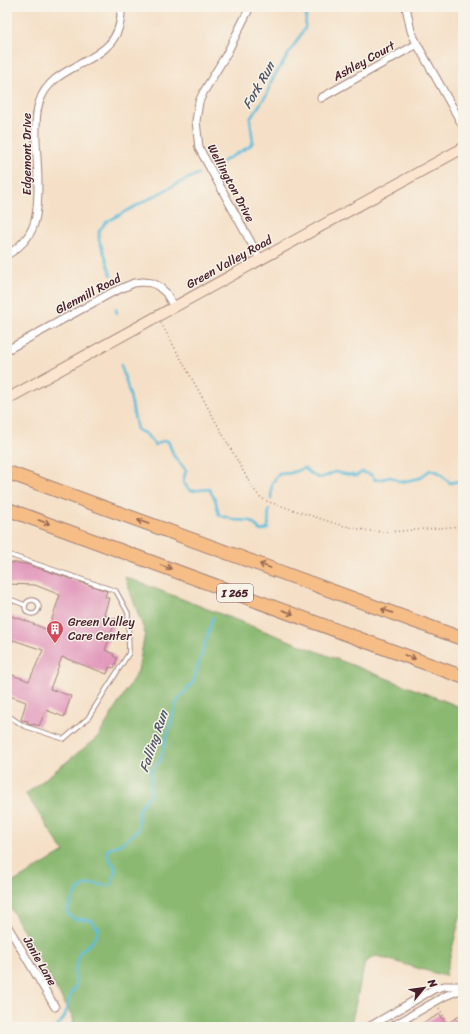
<svg xmlns="http://www.w3.org/2000/svg" width="470" height="1034" font-family="Sriracha,sans-serif">
<rect width="100%" height="100%" fill="#f7f3e8"/>
<filter id="ink" filterUnits="userSpaceOnUse"><feTurbulence type="fractalNoise" baseFrequency=".025" numOctaves="2"/><feDisplacementMap in="SourceGraphic" scale="8" xChannelSelector="R" yChannelSelector="G"/><feConvolveMatrix kernelMatrix="1 2 1 2 8 2 1 2 1" color-interpolation-filters="sRGB"/></filter>
<filter id="wash" filterUnits="userSpaceOnUse"><feTurbulence type="fractalNoise" baseFrequency=".012" numOctaves="4" result="noise"/><feDisplacementMap in="SourceGraphic" scale="16" xChannelSelector="R" yChannelSelector="G"/><feGaussianBlur stdDeviation="0.9" result="paint"/><feColorMatrix in="noise" values="0 0 0 0 0 0 0 0 0 0 0 0 0 0 0 0 0 1.4 0 .05"/><feComposite in="paint" operator="in"/></filter>
<g filter="url(#wash)">
<rect width="100%" height="100%" fill="#f5e0c7"/>
<polygon fill="#8bb972" stroke="#6a6c4e" points="125,577 463,708 463,906 445,976 376,956 365,962 352,1020 344,1027 71,1027 74,1020 7,902 7,886 64,852 26,794 98,737 138,671 145,633"/>
<g fill="none" stroke-linecap="round" stroke-linejoin="round">
<g stroke="#5cbcda" stroke-width="2.5">
<polyline points="222,162 250,146 253,142 250,119 267,94 272,80 305,28 307,7"/>
<polyline points="111,275 106,258 99,240 99,231 106,222 175,185 198,174"/>
<polyline points="116,309 117,313"/>
<polyline points="121,365 130,395 137,430 146,434 155,445 163,441 168,441 174,456 186,470 183,482 190,491 209,489 215,499 219,515 235,520 251,521 261,531 268,529 269,510"/>
<path d="M271 499 272 483 279 474 291 473 304 468C317 479 319 481 334 472L356 476 362 472 372 475 375 480 382 479 391 477 401 482 420 478 430 470 438 472 450 483 463 480"/>
<path d="M57 1027 65 1016 70 996 76 986 75 971 80 952 93 941 99 929 90 920 75 919 67 913C70 901 77 885 91 884 97 884 104 885 111 886L116 869 108 857 107 850 121 844 138 830 139 809 150 794 151 771 160 761 177 701 193 682 213 617"/>
</g>
</g>
<g id="blocks">
<g fill="#e193b9">
<polygon points="7,562 26,564 107,591 105,597 109,598 104,615 116,619 105,650 114,654 113,656 117,658 114,668 109,667 107,674 62,657 50,689 71,696 64,717 46,710 39,726 33,724 32,725 27,724 28,721 21,720 26,702 7,695 7,673 29,681 43,650 13,640 7,655 7,615 21,619 48,630 60,595 35,585 7,584"/>
<polygon points="440,1014 446,1024 463,1014 463,1027 416,1027"/>
<polygon points="411,1021 415,1027 401,1027"/>
</g>
</g>
</g>
<g filter="url(#ink)">
<use href="#blocks" fill-opacity="0" stroke="#a08079" stroke-width="1"/>
<g fill="none" stroke-linecap="round" stroke-linejoin="round">
<defs>
<g id="lane">
<polyline points="7,554 116,591 128,613 129,653 88,718 64,739 24,726 7,715"/>
<polyline points="7,598 25,605"/>
<circle cx="32" cy="607" r="7"/>
</g>
<g id="street">
<polyline points="250,7 226,55 203,93 199,102 196,121 199,148 260,259"/>
<polyline points="406,7 411,31 417,44 463,126"/>
<polyline points="321,98 417,44"/>
<path d="M7 255C37 237 38 216 38 184 38 170 37 156 36 142 36 129 35 115 39 103 53 56 124 69 121 7"/>
<polyline points="7,350 113,292 134,283 143,282 152,283 158,286 166,293 174,307"/>
<polyline points="7,925 55,1007"/>
<polyline points="369,1027 434,989 444,986 463,986"/>
<polyline points="391,1027 445,996 463,989"/>
</g>
<polyline id="secondary" points="7,399 463,148"/>
<g id="highway">
<polyline points="7,472 463,639"/>
<polyline points="7,509 463,677"/>
</g>
</defs>
<use href="#lane" stroke="#a08079" stroke-width="5.5"/>
<use href="#street" stroke="#a08079" stroke-width="9"/>
<use href="#secondary" stroke="#a08079" stroke-width="12"/>
<use href="#highway" stroke="#a08079" stroke-width="15"/>
<g stroke="#a08079" stroke-width="1.5" stroke-dasharray="1 3" stroke-linecap="butt">
<polyline points="161,323 252,487 259,496 266,501 340,525 369,531 389,532 463,526"/>
<polyline points="439,1008 445,1018 443,1019"/>
</g>
<use href="#lane" stroke="#fff" stroke-width="3.5"/>
<use href="#street" stroke="#fff" stroke-width="7"/>
<use href="#secondary" stroke="#fbe5cf" stroke-width="10"/>
<use href="#highway" stroke="#f6be86" stroke-width="13"/>
</g>
<defs><path id="oneway-shaft" d="M-6 0H5M1.5-3L5.5 0L1.5 3" fill="none" stroke-width="1.6" stroke-linecap="round" stroke-linejoin="round"/></defs>
<g stroke="#976754">
<use href="#oneway-shaft" transform="translate(44 522) rotate(20)"/>
<use href="#oneway-shaft" transform="translate(143 522) rotate(-160)"/>
<use href="#oneway-shaft" transform="translate(265 566) rotate(-160)"/>
<use href="#oneway-shaft" transform="translate(166 567) rotate(20)"/>
<use href="#oneway-shaft" transform="translate(387 611) rotate(-160)"/>
<use href="#oneway-shaft" transform="translate(288 612) rotate(20)"/>
<use href="#oneway-shaft" transform="translate(410 657) rotate(20)"/>
</g>
</g>
<defs>
<symbol id="building-pin" viewBox="-11 -11 22 30"><path d="M0 17L-7.5 6A9.5 9.5 0 1 1 7.5 6Z" fill="#d1495b" stroke="#f7f3e8"/><path d="M-4-6H4V6H1V3H-1V6H-4ZM-2.5-4.3h1.7v1.8h-1.7ZM.8-4.3h1.7v1.8H.8ZM-2.5-1h1.7V.8h-1.7ZM.8-1h1.7V.8H.8Z" fill="#fff"/></symbol>
</defs>
<g fill-rule="evenodd">
<use href="#building-pin" x="45" y="619" width="20" height="27"/>
</g>
<g text-anchor="middle" stroke-width="3" stroke-linejoin="round" paint-order="stroke">
<rect fill="#f7f3e8" stroke="#7e5f64" stroke-width="1" x="217" y="584" width="36" height="18" rx="3"/>
<g font-size="11" font-weight="bold" fill="#4a1f2b">
<text x="235" y="597">I 265</text>
</g>
<g font-size="12" fill="#4a1f2b" stroke="#f7f3e8">
<text transform="translate(364 61) rotate(-29)" y="4">Ashley Court</text>
<text transform="translate(27 154) rotate(-90)" y="4">Edgemont Drive</text>
<text transform="translate(231 183) rotate(62)" y="4">Wellington Drive</text>
<text transform="translate(229 262) rotate(-29)" y="4">Green Valley Road</text>
<text transform="translate(88 294) rotate(-28)" y="4">Glenmill Road</text>
<text transform="translate(40 961) rotate(60)" y="4">Janie Lane</text>
</g>
<g font-size="12" fill="#4a1f2b" stroke="#f7f3e8" text-anchor="start">
<text x="68" y="626">Green Valley<tspan x="68" dy="14">Care Center</tspan></text>
</g>
<g font-size="13" font-style="italic" fill="#505668" stroke="#f7f3e8">
<text transform="translate(258 85) rotate(-60)" y="5">Fork Run</text>
<text transform="translate(153 741) rotate(-71)" y="5">Falling Run</text>
</g>
</g>
<rect width="470" height="1034" fill="none" stroke="#f7f3e8" stroke-width="24"/>
<g transform="translate(424 988) rotate(61)" stroke="#f7f3e8" stroke-width="3" paint-order="stroke">
<path d="M0-3L7 15L0 10L-7 15Z" fill="#4a1f2b"/>
<text y="-6" font-size="11" font-weight="bold" text-anchor="middle" fill="#4a1f2b">N</text>
</g>
</svg>
